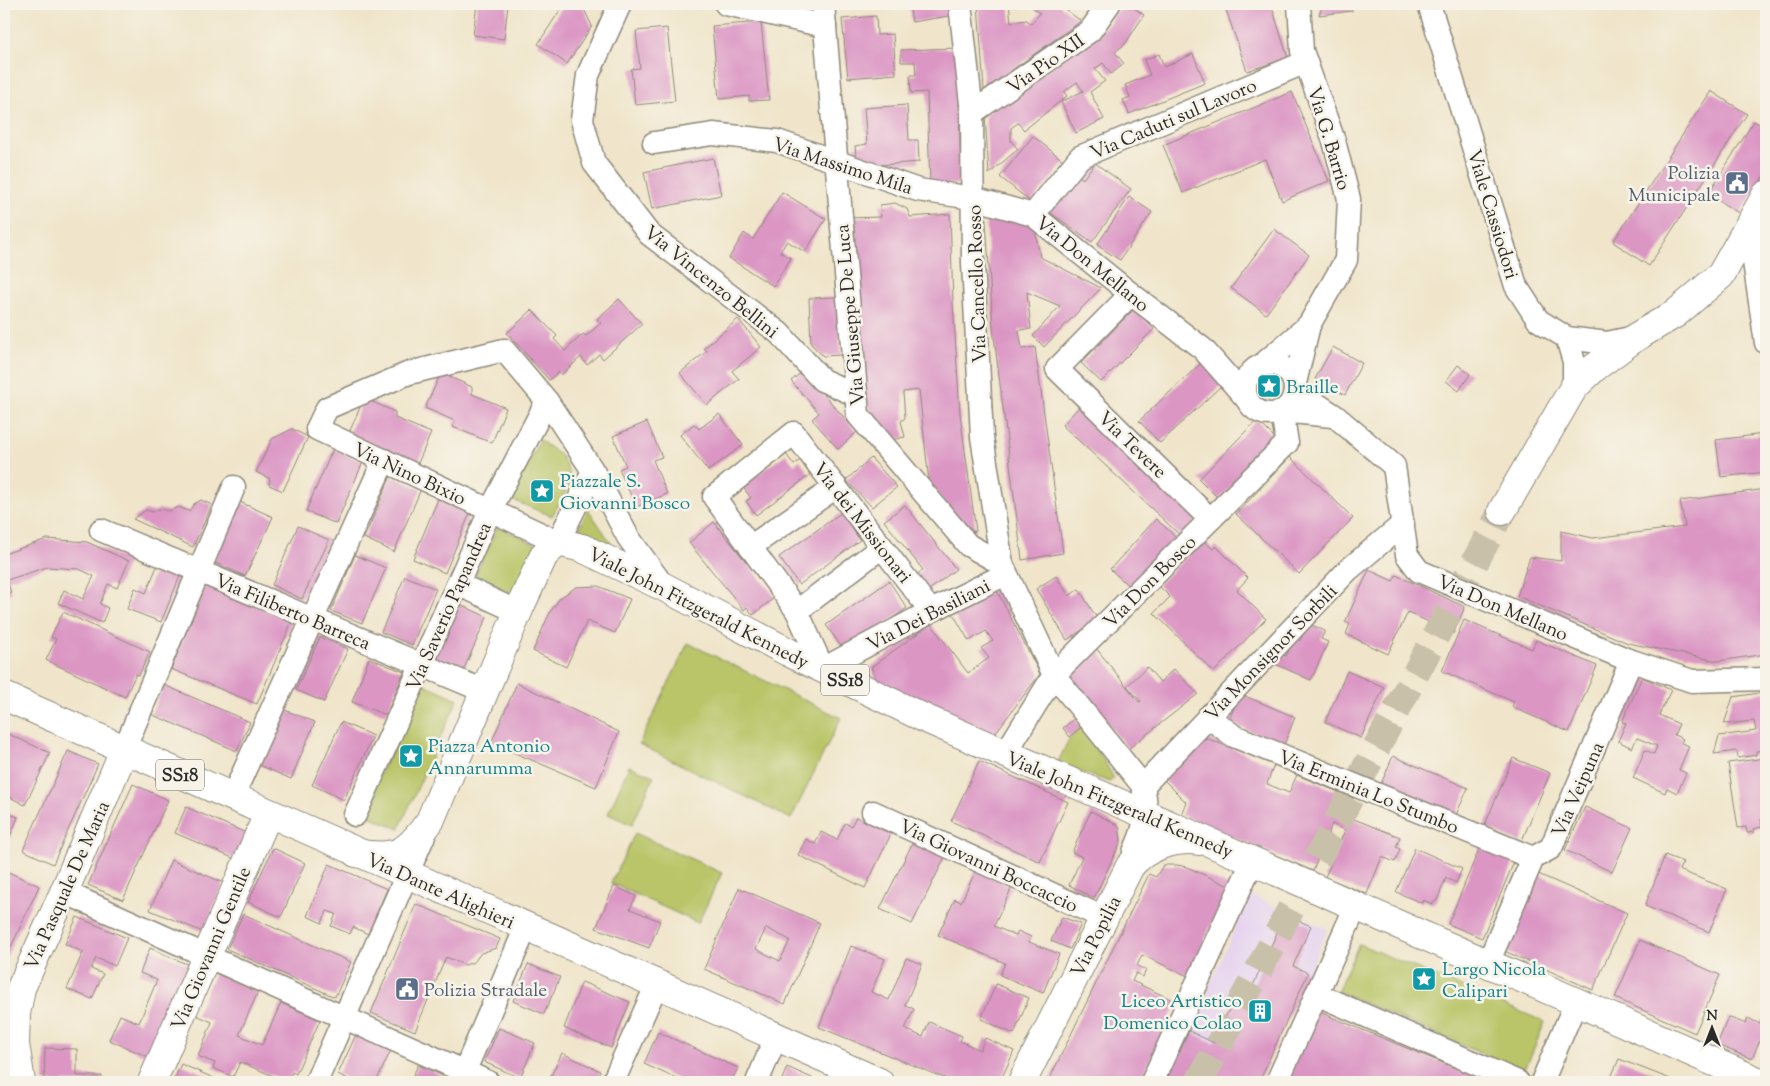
<svg xmlns="http://www.w3.org/2000/svg" width="1770" height="1086" font-family="'Sorts Mill Goudy',serif">
<rect width="100%" height="100%" fill="#f7f3e8"/>
<filter id="ink" filterUnits="userSpaceOnUse"><feTurbulence type="fractalNoise" baseFrequency=".02" numOctaves="2"/><feDisplacementMap in="SourceGraphic" scale="10" xChannelSelector="R" yChannelSelector="G"/><feConvolveMatrix kernelMatrix="1 2 1 2 8 2 1 2 1" color-interpolation-filters="sRGB"/></filter>
<filter id="wash" filterUnits="userSpaceOnUse"><feTurbulence type="fractalNoise" baseFrequency=".0096" numOctaves="4" result="noise"/><feDisplacementMap in="SourceGraphic" scale="20" xChannelSelector="R" yChannelSelector="G"/><feGaussianBlur stdDeviation="1.12" result="paint"/><feColorMatrix in="noise" values="0 0 0 0 0 0 0 0 0 0 0 0 0 0 0 0 0 1.4 0 .05"/><feComposite in="paint" operator="in"/></filter>
<g filter="url(#wash)">
<rect width="100%" height="100%" fill="#f0e5ca"/>
<polygon fill="#e6d3f0" points="1250,895 1328,929 1259,1082 1166,1082"/>
<g fill="#b9c567" stroke="#727849">
<polygon points="540,440 561,456 573,479 552,516 509,499"/>
<polygon points="588,509 611,543 577,534"/>
<polygon points="498,526 537,545 514,594 475,575"/>
<polygon points="688,643 841,718 791,819 639,744"/>
<polygon points="422,683 458,699 399,829 362,813"/>
<polygon points="1084,726 1114,778 1110,782 1057,764 1070,737"/>
<polygon points="629,766 654,776 632,825 608,814"/>
<polygon points="635,833 722,873 698,923 611,883"/>
<polygon points="1359,944 1545,1022 1524,1072 1337,991"/>
</g>
<g id="blocks">
<g fill="#db96c4" fill-rule="evenodd">
<polygon points="477,4 508,4 504,39 473,35"/>
<polygon points="564,4 578,4 583,7 592,26 567,64 538,44"/>
<polygon points="771,4 797,4 794,12"/>
<polygon points="909,4 953,4 955,15 912,22"/>
<polygon points="978,4 1009,4 1011,22 1027,20 1031,24 1040,13 1032,7 1034,4 1058,4 1081,21 984,90"/>
<polygon points="1122,4 1128,4 1144,15 1125,44 1115,52 1124,64 1111,74 1103,63 1095,69 1105,81 1090,92 1104,119 1076,133 1061,102 1083,91 1077,82 1064,92 1067,96 1024,130 1018,123 1011,128 1011,141 1018,149 989,174 985,115 1107,26"/>
<polygon points="1224,4 1271,4 1288,58 1247,71"/>
<polygon points="1323,4 1351,4 1352,11 1319,15"/>
<polygon points="876,16 877,35 893,34 896,74 848,78 842,19"/>
<polygon points="761,22 769,100 749,101 749,96 719,99 712,26"/>
<polygon points="667,28 675,101 635,105 631,69 640,68 636,31"/>
<polygon points="958,48 961,184 930,185 927,92 911,93 910,75 916,75 915,62 901,62 901,50"/>
<polygon points="1159,54 1164,67 1193,54 1205,83 1129,114 1123,100 1130,97 1125,85 1150,75 1144,60"/>
<polygon points="1711,91 1747,114 1649,266 1613,242"/>
<polygon points="1292,92 1329,181 1282,201 1265,159 1183,193 1163,145"/>
<polygon points="907,105 909,140 918,140 919,162 868,166 868,160 860,161 856,156 855,146 867,144 864,108"/>
<polygon points="1754,121 1766,128 1766,172 1740,214 1708,194"/>
<polygon points="1033,136 1065,162 1031,202 1000,177"/>
<polygon points="713,158 721,195 652,209 644,172"/>
<polygon points="1095,163 1131,189 1092,242 1048,211 1076,173 1083,179"/>
<polygon points="782,192 826,219 805,252 787,241 780,252 791,258 773,286 729,258 744,233 753,239"/>
<polygon points="1129,197 1152,212 1120,260 1097,245"/>
<polygon points="895,203 907,209 910,217 950,214 953,303 960,414 976,531 966,533 929,482 919,390 903,392 905,418 901,421 905,437 886,441 876,426 865,398 847,218 881,217 880,205"/>
<polygon points="985,206 1034,224 1040,257 1101,288 1044,347 1033,336 1060,306 1027,292 1031,329 1019,330 1022,349 1035,347 1063,553 1022,560 993,328"/>
<polygon points="1274,229 1309,255 1266,314 1231,288"/>
<polygon points="837,297 841,355 823,356 811,344 809,298"/>
<polygon points="619,299 642,324 603,359 599,354 587,365 581,357 561,375 559,372 549,380 507,333 532,310 557,336 554,339 565,351 583,334 586,336 601,323 597,319"/>
<polygon points="1134,309 1154,329 1101,382 1081,363"/>
<polygon points="738,319 761,347 732,371 739,379 707,405 680,373 707,351 704,348"/>
<polygon points="1333,347 1362,363 1345,395 1315,379"/>
<polygon points="1201,363 1222,385 1160,443 1139,421"/>
<polygon points="1458,365 1470,374 1459,391 1446,381"/>
<polygon points="803,371 857,432 838,449 812,419 819,413 791,381"/>
<polygon points="441,373 472,387 472,394 506,408 492,443 453,427 455,421 425,408"/>
<polygon points="364,398 395,412 395,418 431,433 415,470 349,433"/>
<polygon points="1083,403 1202,514 1181,536 1062,425"/>
<polygon points="719,414 743,445 708,471 680,435 694,424 699,429"/>
<polygon points="1257,420 1278,441 1219,499 1199,479"/>
<polygon points="647,422 662,457 653,460 667,494 636,507 619,469 626,466 613,436"/>
<polygon points="292,429 308,437 283,491 269,485 270,479 256,472 272,439"/>
<polygon points="1764,434 1766,453 1766,472 1721,477 1716,440"/>
<polygon points="333,449 363,462 336,524 306,511"/>
<polygon points="786,454 794,465 800,460 810,475 756,515 746,501 751,498 742,486"/>
<polygon points="1290,457 1353,518 1299,574 1236,514"/>
<polygon points="871,458 897,487 872,507 846,480"/>
<polygon points="391,476 421,489 394,552 364,538"/>
<polygon points="1766,489 1766,654 1718,661 1628,643 1517,596 1530,557 1561,561 1561,531 1593,538 1685,527 1680,501"/>
<polygon points="438,499 470,513 445,573 413,559"/>
<polygon points="201,500 212,505 193,547 133,519 146,510 153,512 159,509 169,511 178,507 189,511 194,504"/>
<polygon points="240,502 273,517 245,576 213,562"/>
<polygon points="905,505 956,569 924,594 912,578 923,570 884,521"/>
<polygon points="841,513 860,540 799,585 779,557"/>
<polygon points="1156,519 1178,539 1132,589 1110,569"/>
<polygon points="714,522 775,597 753,615 747,607 744,610 689,543"/>
<polygon points="298,526 329,540 302,599 272,585"/>
<polygon points="47,539 87,542 129,561 117,588 108,584 100,604 108,608 102,623 58,603 64,590 83,599 94,576 79,569 47,567 7,580 11,593 4,595 4,554"/>
<polygon points="1203,540 1213,549 1216,546 1248,578 1237,590 1266,619 1214,672 1154,613 1170,597 1158,585"/>
<polygon points="355,555 386,568 362,623 331,611"/>
<polygon points="158,564 181,574 161,622 127,609 135,588 146,593"/>
<polygon points="1369,570 1393,581 1396,575 1465,607 1453,634 1408,612 1388,654 1346,634 1350,624 1345,622"/>
<polygon points="405,576 436,589 412,645 381,632"/>
<polygon points="1056,576 1069,596 1079,589 1098,620 1067,640 1036,589"/>
<polygon points="889,581 907,608 845,652 826,625"/>
<polygon points="206,585 292,621 257,704 171,669"/>
<polygon points="598,586 630,599 615,633 587,621 566,667 533,651 550,612 560,598 576,587"/>
<polygon points="996,589 1040,674 993,736 876,679 871,667 931,624 968,673 989,658 981,648 993,641 986,631 969,641 952,612"/>
<polygon points="453,601 487,617 463,671 429,656"/>
<polygon points="63,612 150,652 139,675 136,674 125,697 46,660 56,639 51,637"/>
<polygon points="1464,620 1532,649 1536,640 1597,666 1569,732 1512,707 1514,702 1442,671"/>
<polygon points="1307,623 1325,631 1321,639 1328,642 1311,680 1273,663 1279,653 1286,656 1295,638 1300,641"/>
<polygon points="320,637 348,649 324,702 296,690"/>
<polygon points="1096,648 1139,702 1141,701 1127,686 1147,667 1160,682 1174,669 1198,694 1128,749 1066,671"/>
<polygon points="369,658 404,672 386,715 352,702"/>
<polygon points="1347,671 1384,687 1361,738 1325,722"/>
<polygon points="1642,677 1671,690 1659,715 1679,724 1674,735 1683,739 1681,743 1689,746 1679,770 1686,773 1677,793 1667,788 1665,793 1633,778 1645,750 1654,754 1657,746 1637,738 1632,748 1618,741 1626,723 1622,722"/>
<polygon points="517,683 619,732 596,787 491,743"/>
<polygon points="164,685 250,722 237,751 151,714"/>
<polygon points="1766,692 1766,750 1756,751 1756,755 1738,758 1737,751 1714,754 1719,736 1756,731 1754,721 1724,724 1733,697"/>
<polygon points="1240,694 1295,717 1284,745 1228,722"/>
<polygon points="282,709 315,722 291,779 259,765"/>
<polygon points="1074,719 1081,727 1070,737 1063,728"/>
<polygon points="341,722 373,736 344,800 312,785"/>
<polygon points="4,732 50,753 25,805 4,794"/>
<polygon points="1206,738 1274,765 1267,784 1289,793 1297,775 1353,798 1346,816 1400,837 1396,847 1400,849 1395,862 1382,857 1367,894 1325,877 1345,830 1332,824 1313,871 1181,815 1186,802 1164,780"/>
<polygon points="68,751 98,764 53,864 23,850"/>
<polygon points="1393,756 1468,788 1456,815 1381,784"/>
<polygon points="1513,758 1550,773 1521,843 1484,827"/>
<polygon points="1766,758 1766,819 1761,819 1762,827 1753,829 1754,832 1747,833 1746,827 1738,828 1728,763"/>
<polygon points="979,761 1068,802 1040,862 951,821"/>
<polygon points="133,784 168,800 123,900 88,885"/>
<polygon points="186,807 246,833 235,859 175,833"/>
<polygon points="1585,807 1632,828 1612,872 1565,850"/>
<polygon points="1091,811 1119,826 1121,841 1094,898 1069,885 1082,857 1072,852"/>
<polygon points="4,812 18,817 4,851"/>
<polygon points="856,817 891,834 865,888 798,855 806,839 815,844 821,832 837,840 845,823 851,826"/>
<polygon points="913,842 945,857 912,924 880,909"/>
<polygon points="1480,847 1514,862 1482,938 1448,924"/>
<polygon points="273,848 305,863 281,917 248,902"/>
<polygon points="1415,848 1462,869 1456,883 1446,878 1437,900 1432,904 1423,900 1422,903 1396,892"/>
<polygon points="1665,855 1683,862 1679,870 1727,889 1709,932 1645,906"/>
<polygon points="171,860 224,883 203,932 150,910"/>
<polygon points="329,864 387,889 368,934 353,927 350,934 331,926 336,914 327,911 322,923 307,916"/>
<polygon points="1163,865 1177,865 1187,867 1229,886 1188,976 1142,955 1137,966 1146,970 1143,977 1136,973 1132,981 1177,1002 1140,1082 1048,1082 1149,874 1156,877"/>
<polygon points="4,870 39,886 6,958 4,957"/>
<polygon points="976,870 1012,887 994,926 1016,936 1018,931 1031,937 1029,942 1059,954 1043,993 1000,975 1005,963 938,935 955,899 961,902"/>
<polygon points="1536,873 1627,913 1593,990 1502,950"/>
<polygon points="614,886 636,896 630,909 660,921 649,948 596,928"/>
<path d="M739 888 820 923 785 1004 704 969ZM766 928 790 940 780 961 756 949Z"/>
<polygon points="416,904 500,939 496,948 481,953 474,962 465,965 446,957 415,1031 371,1013"/>
<polygon points="243,914 351,962 335,997 227,949"/>
<polygon points="1285,915 1311,926 1293,966 1308,973 1259,1082 1166,1082 1189,1031 1214,1043 1240,985 1251,990"/>
<polygon points="77,917 127,938 115,966 96,958 91,969 103,974 92,999 67,989 83,952 65,944"/>
<polygon points="1062,917 1081,924 1070,949 1051,941"/>
<polygon points="1640,940 1720,975 1695,1033 1615,998"/>
<polygon points="851,946 885,959 871,992 889,1000 906,958 922,964 905,1005 914,1009 905,1029 923,1037 929,1022 962,1036 960,1041 980,1050 985,1038 1014,1051 1000,1082 954,1082 819,1027"/>
<polygon points="150,948 191,966 151,1058 109,1040 120,1015 139,1023 157,980 140,973"/>
<polygon points="528,964 560,977 544,1014 513,1001"/>
<polygon points="215,973 258,992 239,1035 262,1045 281,1003 320,1020 296,1074 292,1072 288,1082 240,1062 233,1077 213,1068 215,1063 198,1056 212,1022 196,1015"/>
<polygon points="582,982 630,1002 611,1048 564,1028"/>
<polygon points="996,984 1029,998 1014,1034 981,1019"/>
<polygon points="1317,1011 1489,1082 1287,1082"/>
<polygon points="1728,1017 1746,1024 1748,1018 1760,1024 1763,1018 1766,1020 1766,1045 1759,1042 1752,1059 1717,1045"/>
<polygon points="499,1028 535,1043 520,1078 484,1062"/>
<polygon points="358,1030 393,1046 376,1082 354,1082 338,1074"/>
<polygon points="658,1032 738,1068 731,1082 684,1082 644,1064"/>
<polygon points="45,1048 77,1049 77,1076 102,1076 102,1082 44,1082"/>
<polygon points="562,1053 600,1071 595,1082 548,1082"/>
<polygon points="1619,1059 1678,1082 1609,1082"/>
<polygon points="181,1064 223,1082 173,1082"/>
<polygon points="418,1065 443,1076 440,1082 410,1082"/>
<polygon points="787,1067 821,1082 781,1082"/>
</g>
</g>
</g>
<g filter="url(#ink)">
<use href="#blocks" fill-opacity="0" stroke="#8e887a" stroke-width="1"/>
<g fill="none" stroke-linecap="round" stroke-linejoin="round">
<polyline stroke="#c9c0aa" stroke-width="28" stroke-dasharray="28 14" stroke-linecap="butt" points="1199,1082 1502,511"/>
<defs>
<g id="minor">
<polyline points="620,4 588,75 582,120 594,163 649,234 779,333 822,380 856,395"/>
<polyline points="726,4 825,26"/>
<path d="M823 4 858 415 968 545 1002 564 1054 675 1143 786C1149 812 1145 828 1134 852"/>
<polyline points="960,4 972,113 973,263 982,437 1002,564"/>
<polyline points="1429,4 1516,286 1538,320 1567,338 1607,343 1635,337"/>
<polyline points="972,113 1090,31 1109,4"/>
<polyline points="654,143 713,134 777,141 918,190 973,198 1033,215 1131,294 1203,349 1246,398"/>
<polyline points="1033,215 1080,157 1306,62"/>
<polyline points="1749,228 1766,343"/>
<polyline points="1131,294 1057,369 1210,519"/>
<polyline points="1567,338 1574,362 1574,387"/>
<circle cx="1270" cy="389" r="25"/>
<polyline points="1262,365 1309,325"/>
<polyline points="1295,383 1309,325 1346,260 1349,199 1334,141 1302,51 1299,4"/>
<polyline points="1295,390 1335,416 1394,466 1407,555 1419,571 1626,659 1692,681 1766,679"/>
<polyline points="593,471 558,542 317,429 327,408 409,373 504,350 547,401 593,471 628,537 664,587"/>
<polyline points="101,530 484,691"/>
<polyline points="750,547 836,487"/>
<polyline points="458,584 518,612"/>
<polyline points="797,611 882,547"/>
<polyline points="931,611 794,433 714,497 797,611 823,669 931,611 1006,574"/>
<polyline points="1208,717 1234,736 1533,858"/>
<polyline points="124,750 234,487"/>
<polyline points="1005,754 1054,675 1287,443 1282,411 1332,416"/>
<polyline points="1143,786 1348,570 1403,524"/>
<polyline points="232,798 384,460"/>
<polyline points="873,812 1104,918"/>
<polyline points="355,815 490,511 547,401"/>
<polyline points="64,892 488,1082"/>
<polyline points="1488,963 1533,858 1551,848 1631,661"/>
<polyline points="1316,994 1518,1082"/>
<polyline points="316,1082 426,831"/>
<polyline points="460,1082 526,927"/>
<polyline points="613,1082 657,984"/>
<polyline points="757,1082 776,1037"/>
<polyline points="1152,1082 1252,862"/>
<polyline points="1277,1082 1356,906"/>
<polyline points="1542,1082 1576,1002"/>
</g>
<g id="major">
<polyline points="1502,511 1574,387 1594,368 1636,337 1675,314 1721,275 1766,195"/>
<polyline points="4,696 879,1082"/>
<path d="M356 853C397 860 406 854 430 821L520 607 544 555 558 542 582 548 664 587 788 652 924 718 1760 1082"/>
<polyline points="21,1082 15,1044 16,1014 21,988 64,892 124,750"/>
<polyline points="152,1082 268,814"/>
<path d="M1022 1082 1130 866C1147 846 1175 837 1200 841"/>
</g>
</defs>
<use href="#minor" stroke="#8e887a" stroke-width="25"/>
<use href="#major" stroke="#8e887a" stroke-width="30"/>
<use href="#minor" stroke="#fff" stroke-width="22"/>
<use href="#major" stroke="#fff" stroke-width="28"/>
</g>
</g>
<defs>
<symbol id="civic-square" viewBox="-11 -11 22 22"><rect x="-9" y="-9" width="18" height="18" rx="4" fill="#5c6f8a" stroke="#f7f3e8"/><path d="M-.6-6.5H3V-4.5H.6V-3L4-1V1h2V6H-6V1h2V-1L-.6-3ZM-1.2 2.5V6h2.4V2.5Z" fill="#fff"/></symbol>
<symbol id="sight-square" viewBox="-11 -11 22 22"><rect x="-9" y="-9" width="18" height="18" rx="4" fill="#0f9aa8" stroke="#f7f3e8"/><path d="M0-6L1.8-2.2L6-1.7L2.9 1.2L3.7 5.4L0 3.3L-3.7 5.4L-2.9 1.2L-6-1.7L-1.8-2.2Z" fill="#fff"/></symbol>
<symbol id="building-square" viewBox="-11 -11 22 22"><rect x="-9" y="-9" width="18" height="18" rx="4" fill="#0f9aa8" stroke="#f7f3e8"/><path d="M-4-6H4V6H1V3H-1V6H-4ZM-2.5-4.3h1.7v1.8h-1.7ZM.8-4.3h1.7v1.8H.8ZM-2.5-1h1.7V.8h-1.7ZM.8-1h1.7V.8H.8Z" fill="#fff"/></symbol>
</defs>
<g fill-rule="evenodd">
<use href="#civic-square" x="1723" y="169" width="28" height="28"/>
<use href="#sight-square" x="1255" y="372" width="28" height="28"/>
<use href="#sight-square" x="528" y="477" width="28" height="28"/>
<use href="#sight-square" x="397" y="742" width="28" height="28"/>
<use href="#sight-square" x="1410" y="965" width="28" height="28"/>
<use href="#civic-square" x="393" y="975" width="28" height="28"/>
<use href="#building-square" x="1246" y="997" width="28" height="28"/>
</g>
<g text-anchor="middle" stroke-width="5" stroke-linejoin="round" paint-order="stroke">
<g fill="#f7f3e8" stroke="#686764" stroke-width="1">
<rect x="821" y="664.5" width="48" height="31" rx="4"/>
<rect x="156" y="759.5" width="48" height="31" rx="4"/>
</g>
<g font-size="18" font-weight="bold" fill="#2b2b2b">
<text x="845" y="686">SS18</text>
<text x="180" y="781">SS18</text>
</g>
<g font-size="19" fill="#2b2b2b" stroke="#f7f3e8">
<text transform="translate(1045 63) rotate(-35)" y="7">Via Pio XII</text>
<text transform="translate(1173 118) rotate(-23)" y="7">Via Caduti sul Lavoro</text>
<text transform="translate(1330 138) rotate(73)" y="7">Via G. Barrio</text>
<text transform="translate(843 165) rotate(18)" y="7">Via Massimo Mila</text>
<text transform="translate(1494 214) rotate(73)" y="7">Viale Cassiodori</text>
<text transform="translate(1093 263) rotate(39)" y="7">Via Don Mellano</text>
<text transform="translate(712 281) rotate(39)" y="7">Via Vincenzo Bellini</text>
<text transform="translate(976 284) rotate(-92)" y="7">Via Cancello Rosso</text>
<text transform="translate(849 315) rotate(-95)" y="7">Via Giuseppe De Luca</text>
<text transform="translate(1133 444) rotate(44)" y="7">Via Tevere</text>
<text transform="translate(410 473) rotate(25)" y="7">Via Nino Bixio</text>
<text transform="translate(863 522) rotate(52)" y="7">Via dei Missionari</text>
<text transform="translate(1149 581) rotate(-45)" y="7">Via Don Bosco</text>
<text transform="translate(448 606) rotate(-66)" y="7">Via Saverio Papandrea</text>
<text transform="translate(699 607) rotate(27)" y="7">Viale John Fitzgerald Kennedy</text>
<text transform="translate(1503 607) rotate(23)" y="7">Via Don Mellano</text>
<text transform="translate(293 611) rotate(23)" y="7">Via Filiberto Barreca</text>
<text transform="translate(928 614) rotate(-27)" y="7">Via Dei Basiliani</text>
<text transform="translate(1270 652) rotate(-46)" y="7">Via Monsignor Sorbili</text>
<text transform="translate(1577 789) rotate(-66)" y="7">Via Veipuna</text>
<text transform="translate(1369 791) rotate(22)" y="7">Via Erminia Lo Stumbo</text>
<text transform="translate(1120 804) rotate(23)" y="7">Viale John Fitzgerald Kennedy</text>
<text transform="translate(989 865) rotate(25)" y="7">Via Giovanni Boccaccio</text>
<text transform="translate(66 885) rotate(-66)" y="7">Via Pasquale De Maria</text>
<text transform="translate(441 890) rotate(24)" y="7">Via Dante Alighieri</text>
<text transform="translate(1095 936) rotate(-63)" y="7">Via Popilia</text>
<text transform="translate(210 948) rotate(-67)" y="7">Via Giovanni Gentile</text>
</g>
<g font-size="19" fill="#4e5e75" stroke="#f7f3e8" text-anchor="end">
<text x="1720" y="179">Polizia<tspan x="1720" dy="22">Municipale</tspan></text>
<text x="424" y="996" text-anchor="start">Polizia Stradale</text>
</g>
<g font-size="19" fill="#0d838f" stroke="#f7f3e8" text-anchor="start">
<text x="1286" y="393">Braille</text>
<text x="560" y="487">Piazzale S.<tspan x="560" dy="22">Giovanni Bosco</tspan></text>
<text x="428" y="752">Piazza Antonio<tspan x="428" dy="22">Annarumma</tspan></text>
<text x="1442" y="975">Largo Nicola<tspan x="1442" dy="22">Calipari</tspan></text>
<text x="1242" y="1007" text-anchor="end">Liceo Artistico<tspan x="1242" dy="22">Domenico Colao</tspan></text>
</g>
</g>
<rect width="1770" height="1086" fill="none" stroke="#f7f3e8" stroke-width="20"/>
<g transform="translate(1712 1028)" stroke="#f7f3e8" stroke-width="4" paint-order="stroke">
<path d="M0-4L9 19L0 12L-9 19Z" fill="#2b2b2b"/>
<text y="-8" font-size="14" font-weight="bold" text-anchor="middle" fill="#2b2b2b">N</text>
</g>
</svg>
